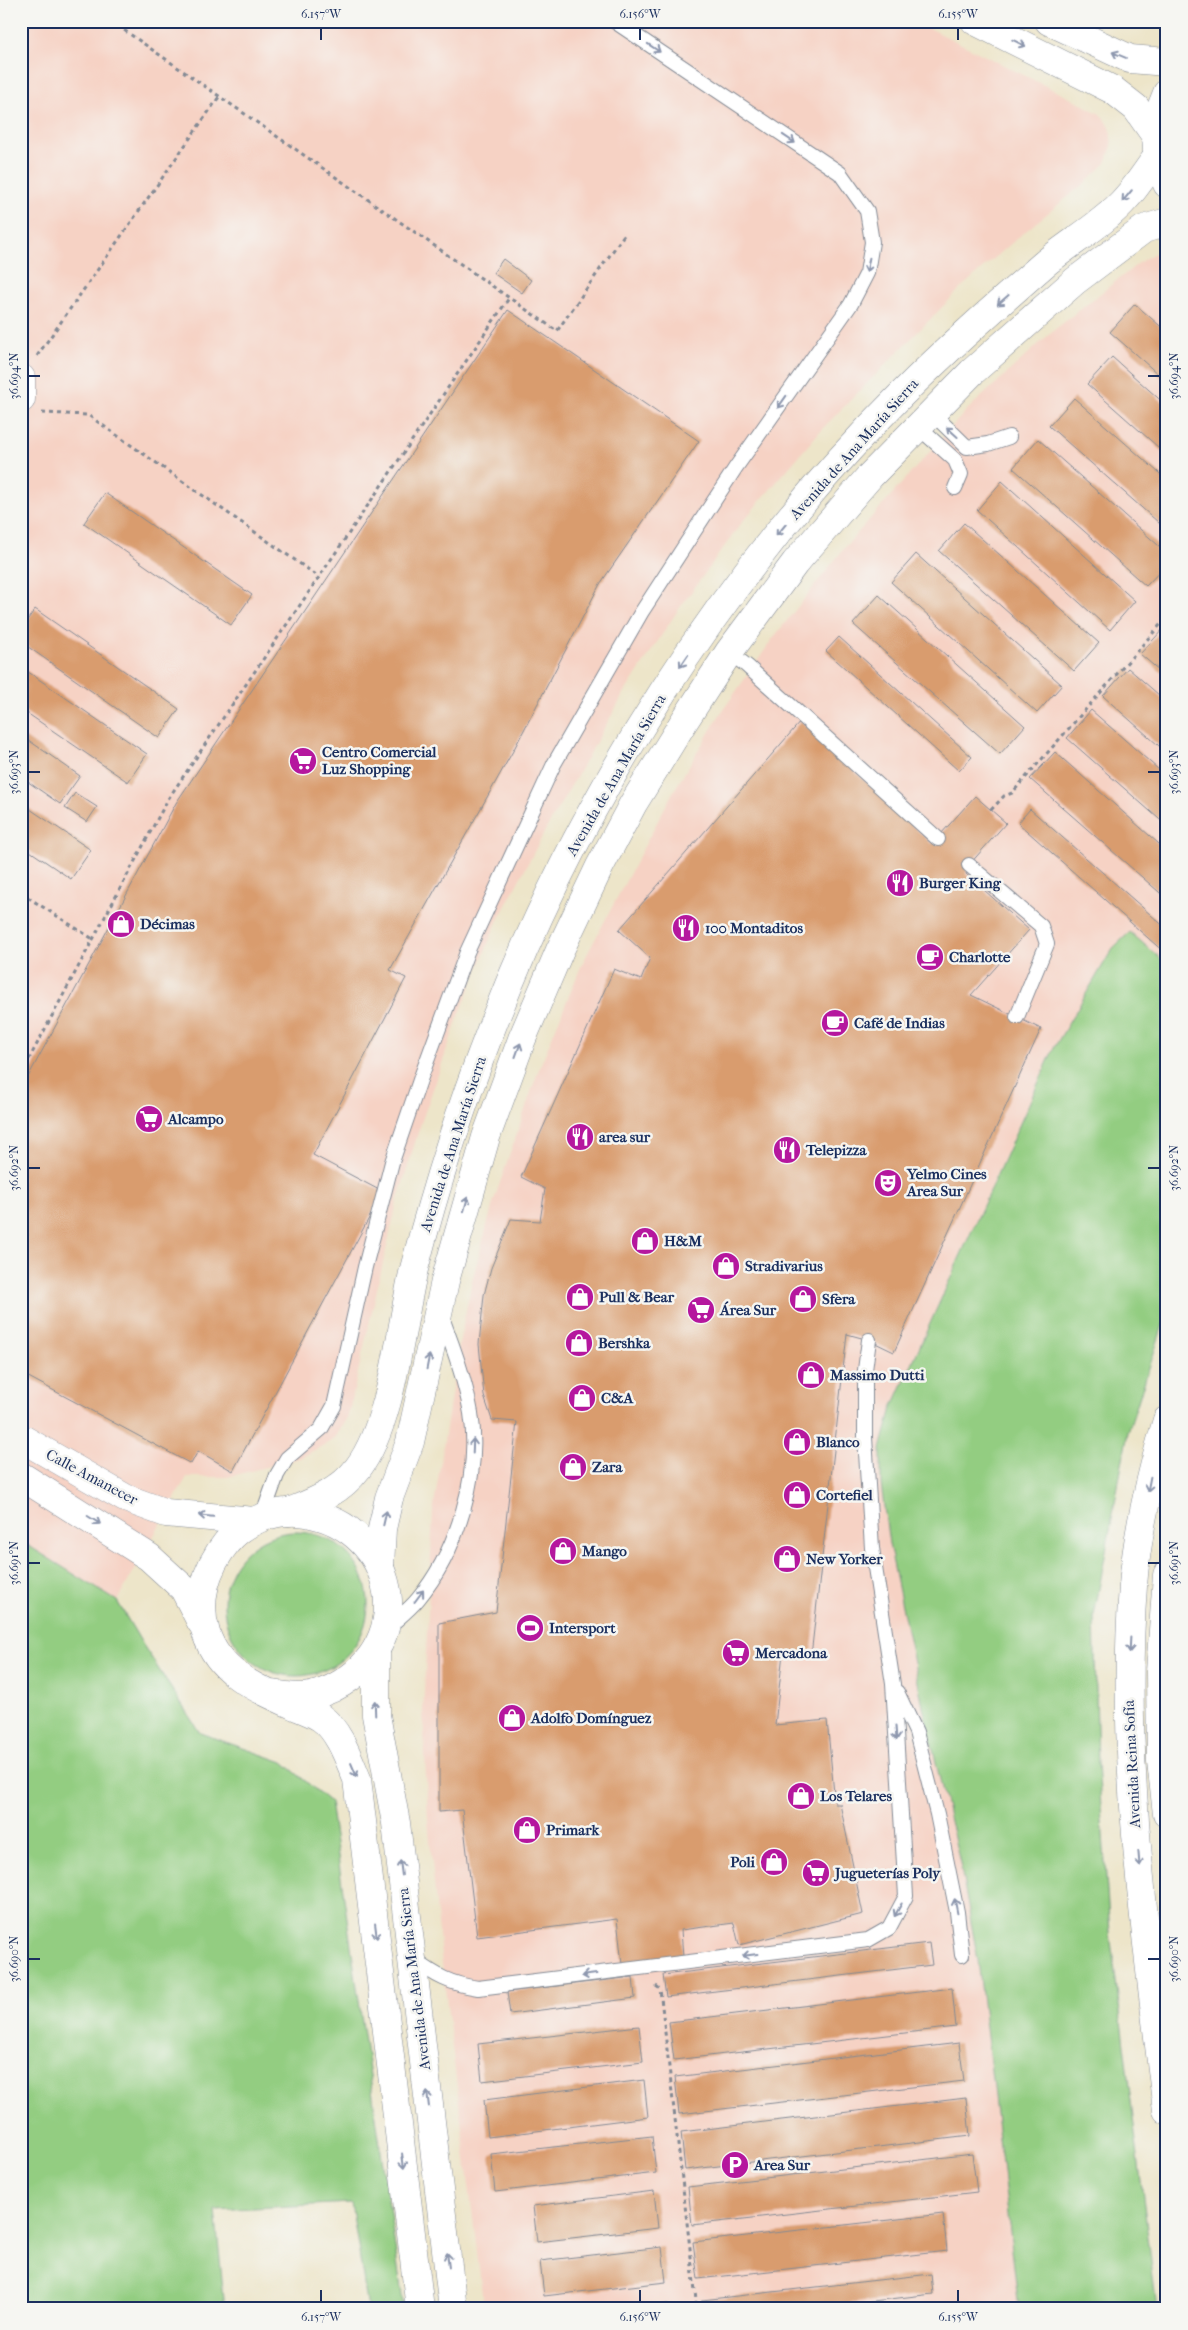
<svg xmlns="http://www.w3.org/2000/svg" width="1188" height="2330" font-family="'IM FELL French Canon',serif">
<rect width="100%" height="100%" fill="#f6f6f2"/>
<filter id="ink" filterUnits="userSpaceOnUse"><feTurbulence type="fractalNoise" baseFrequency=".02" numOctaves="2"/><feDisplacementMap in="SourceGraphic" scale="10" xChannelSelector="R" yChannelSelector="G"/><feConvolveMatrix kernelMatrix="1 2 1 2 8 2 1 2 1" color-interpolation-filters="sRGB"/></filter>
<filter id="wash" filterUnits="userSpaceOnUse"><feTurbulence type="fractalNoise" baseFrequency=".0096" numOctaves="4" result="noise"/><feDisplacementMap in="SourceGraphic" scale="20" xChannelSelector="R" yChannelSelector="G"/><feGaussianBlur stdDeviation="1.12" result="paint"/><feColorMatrix in="noise" values="0 0 0 0 0 0 0 0 0 0 0 0 0 0 0 0 0 1.4 0 .05"/><feComposite in="paint" operator="in"/></filter>
<g filter="url(#wash)">
<rect width="100%" height="100%" fill="#ede5c9"/>
<g fill="#f6d2c4">
<polygon points="21,21 915,21 1076,101 1100,114 1110,127 1112,146 1106,163 1085,183 1022,234 964,285 822,429 743,521 676,613 625,692 545,831 496,924 458,1018 420,1126 397,1202 348,1416 333,1440 300,1458 228,1477 187,1477 117,1601 21,1541"/>
<polygon points="1161,250 1167,250 1167,964 1130,932 1113,948 1054,1048 1010,1143 892,1408 881,1449 881,1484 889,1544 927,1725 960,1863 978,1960 1019,2309 484,2309 441,1955 428,1820 423,1712 433,1512 459,1344 473,1277 494,1200 539,1069 582,964 673,792 721,713 774,637 846,546 966,411 1053,331 1144,259"/>
</g>
<g fill="#93cd81" stroke="#577e70">
<polygon points="1130,932 1167,964 1167,1313 1128,1432 1094,1616 1098,1764 1110,1933 1157,2309 1019,2309 978,1960 960,1863 927,1725 889,1544 881,1484 881,1449 892,1408 1054,1048 1113,948"/>
<circle cx="296" cy="1604" r="72"/>
<polygon points="21,1541 117,1601 143,1645 200,1733 283,1762 330,1802 404,2309 368,2309 351,2203 215,2210 225,2309 21,2309"/>
</g>
<g id="blocks">
<g fill="#d99c6e">
<polygon points="503,259 531,280 522,293 493,273"/>
<polygon points="1135,304 1167,332 1167,382 1110,332"/>
<polygon points="508,310 699,441 600,584 513,751 390,970 406,978 313,1155 383,1192 233,1471 198,1451 191,1464 21,1373 21,1090 176,803"/>
<polygon points="1112,357 1167,406 1167,455 1087,384"/>
<polygon points="1074,398 1167,480 1167,530 1049,426"/>
<polygon points="1038,439 1167,553 1167,564 1146,586 1013,468"/>
<polygon points="1002,481 1135,601 1110,630 977,510"/>
<polygon points="105,493 252,595 231,625 84,523"/>
<polygon points="964,523 1099,643 1074,671 939,551"/>
<polygon points="916,554 1062,685 1037,713 891,582"/>
<polygon points="879,595 1025,726 1000,754 853,624"/>
<polygon points="35,609 179,709 159,738 21,642 21,629"/>
<polygon points="1166,626 1167,627 1167,677 1140,654"/>
<polygon points="839,637 972,757 959,771 826,651"/>
<polygon points="21,667 147,754 128,782 21,709"/>
<polygon points="1128,668 1167,702 1167,753 1103,696"/>
<polygon points="1091,710 1167,777 1167,826 1067,738"/>
<polygon points="801,721 932,844 975,796 1006,823 969,865 966,874 1029,930 971,995 1041,1029 894,1352 869,1340 847,1334 811,1656 783,1653 775,1725 827,1720 835,1804 840,1804 863,1914 739,1945 734,1923 681,1930 683,1957 622,1964 617,1919 477,1937 462,1810 439,1812 439,1623 496,1612 517,1422 492,1420 484,1396 479,1344 484,1295 491,1268 511,1219 540,1221 545,1189 521,1177 614,969 641,980 650,958 619,930"/>
<polygon points="21,735 80,776 60,804 21,777"/>
<polygon points="1055,752 1167,851 1167,899 1030,779"/>
<polygon points="75,793 97,807 87,822 65,808"/>
<polygon points="21,803 91,850 71,879 21,845"/>
<polygon points="1030,809 1167,929 1165,953 1018,823"/>
<polygon points="929,1943 932,1965 666,1997 663,1975"/>
<polygon points="633,1977 635,1998 510,2014 507,1992"/>
<polygon points="952,1988 956,2027 674,2060 669,2022"/>
<polygon points="639,2026 643,2062 482,2081 478,2044"/>
<polygon points="959,2043 964,2081 679,2114 675,2077"/>
<polygon points="644,2080 648,2117 488,2137 484,2100"/>
<polygon points="966,2098 970,2136 685,2170 681,2132"/>
<polygon points="652,2136 656,2173 495,2192 491,2154"/>
<polygon points="972,2154 977,2192 692,2225 688,2187"/>
<polygon points="654,2191 658,2228 537,2242 533,2206"/>
<polygon points="943,2214 947,2251 698,2279 693,2242"/>
<polygon points="662,2247 666,2282 544,2296 540,2261"/>
<polygon points="931,2274 933,2294 804,2309 703,2309 702,2300"/>
<polygon points="668,2304 669,2309 636,2309 635,2308"/>
</g>
</g>
</g>
<g filter="url(#ink)">
<use href="#blocks" fill-opacity="0" stroke="#848a94" stroke-width="1"/>
<g fill="none" stroke-linecap="round" stroke-linejoin="round">
<defs>
<g id="lane">
<polyline points="931,412 967,447 988,444 1009,437"/>
<polyline points="917,426 955,460 961,474 955,488"/>
<polyline points="729,652 747,666 938,839"/>
<polyline points="969,865 1041,926 1047,944 1017,1017"/>
<polyline points="262,1517 277,1475 287,1458 321,1429 334,1406 365,1267 392,1162 421,1077 467,952 554,764 641,613 736,467 851,304 867,273 872,242 867,211 840,173 614,21"/>
<path d="M387 1628C397 1619 409 1610 418 1599 457 1552 481 1474 471 1413 465 1379 453 1347 441 1315"/>
<polyline points="897,1692 916,1732 937,1814 957,1912 962,1955"/>
<path d="M413 1959C436 1976 450 1984 478 1988L868 1940 889 1928 906 1896 893 1684 872 1548 865 1437V1370L869 1340"/>
</g>
<g id="street">
<polyline points="21,378 21,399"/>
<polyline points="21,1438 125,1498 166,1513 254,1521"/>
<polyline points="21,1476 149,1557 184,1589 201,1622"/>
<path d="M289 1512C316 1501 340 1492 358 1468 393 1421 400 1327 414 1269 435 1189 460 1109 490 1032 581 795 723 574 902 394 947 349 995 307 1043 265 1069 243 1105 223 1127 197 1138 185 1147 170 1157 157"/>
<polyline points="380,1566 382,1529 389,1498 410,1442 445,1281 486,1137 522,1039 560,950 600,866 633,804 683,723 729,652 795,563 870,476 972,372 1075,281 1144,229 1167,222"/>
<polyline points="376,1650 376,1715 396,1823 453,2309"/>
<path d="M270 1694C280 1695 290 1697 300 1697 314 1697 331 1690 342 1683 423 1633 390 1520 298 1512 272 1510 244 1522 227 1542 206 1568 196 1600 206 1633 220 1677 263 1691 300 1708 307 1711 315 1714 321 1718 339 1730 349 1760 357 1779L420 2309"/>
</g>
<g id="secondary">
<polyline points="975,21 1113,90 1136,108 1155,135"/>
<polyline points="1049,21 1130,59 1167,62"/>
<path d="M1167 93C1153 124 1152 153 1167 184"/>
</g>
<g id="primary">
<path d="M1167 1420C1151 1474 1137 1530 1133 1586 1120 1762 1146 1937 1167 2110"/>
<polyline points="1167,1575 1160,1672 1161,1761 1167,1814"/>
</g>
</defs>
<use href="#lane" stroke="#848a94" stroke-width="16"/>
<use href="#street" stroke="#848a94" stroke-width="29"/>
<use href="#secondary" stroke="#848a94" stroke-width="29"/>
<use href="#primary" stroke="#848a94" stroke-width="29"/>
<g stroke="#848a94" stroke-width="3" stroke-dasharray="4 4" stroke-linecap="butt">
<polyline points="111,21 557,331 626,232"/>
<polyline points="37,356 219,97"/>
<polyline points="42,413 88,415 319,577"/>
<polyline points="991,810 1004,796 1012,793 1167,617"/>
<polyline points="21,893 93,939"/>
<polyline points="21,1074 168,799 509,298"/>
<polyline points="656,1986 660,1989 697,2309"/>
</g>
<use href="#lane" stroke="#fff" stroke-width="14"/>
<use href="#street" stroke="#fff" stroke-width="28"/>
<use href="#secondary" stroke="#fff" stroke-width="28"/>
<use href="#primary" stroke="#fff" stroke-width="28"/>
</g>
<defs><path id="oneway-shaft" d="M-6 0H5M1.5-3L5.5 0L1.5 3" fill="none" stroke-width="1.6" stroke-linecap="round" stroke-linejoin="round" transform="scale(1.25)"/></defs>
<g stroke="#8d97ae">
<use href="#oneway-shaft" transform="translate(1019 43) rotate(26)"/>
<use href="#oneway-shaft" transform="translate(654 48) rotate(34)"/>
<use href="#oneway-shaft" transform="translate(1119 55) rotate(-157)"/>
<use href="#oneway-shaft" transform="translate(789 139) rotate(34)"/>
<use href="#oneway-shaft" transform="translate(1127 196) rotate(130)"/>
<use href="#oneway-shaft" transform="translate(868 265) rotate(101)"/>
<use href="#oneway-shaft" transform="translate(1003 300) rotate(139)"/>
<use href="#oneway-shaft" transform="translate(782 402) rotate(125)"/>
<use href="#oneway-shaft" transform="translate(952 432) rotate(-138)"/>
<use href="#oneway-shaft" transform="translate(781 530) rotate(130)"/>
<use href="#oneway-shaft" transform="translate(684 661) rotate(124)"/>
<use href="#oneway-shaft" transform="translate(518 1050) rotate(-70)"/>
<use href="#oneway-shaft" transform="translate(466 1204) rotate(-74)"/>
<use href="#oneway-shaft" transform="translate(428 1362) rotate(-79)"/>
<use href="#oneway-shaft" transform="translate(473 1446) rotate(-88)"/>
<use href="#oneway-shaft" transform="translate(1149 1484) rotate(101)"/>
<use href="#oneway-shaft" transform="translate(206 1516) rotate(-175)"/>
<use href="#oneway-shaft" transform="translate(385 1518) rotate(-77)"/>
<use href="#oneway-shaft" transform="translate(94 1520) rotate(32)"/>
<use href="#oneway-shaft" transform="translate(419 1596) rotate(-53)"/>
<use href="#oneway-shaft" transform="translate(1130 1645) rotate(93)"/>
<use href="#oneway-shaft" transform="translate(375 1708) rotate(-92)"/>
<use href="#oneway-shaft" transform="translate(896 1733) rotate(86)"/>
<use href="#oneway-shaft" transform="translate(354 1770) rotate(67)"/>
<use href="#oneway-shaft" transform="translate(1139 1859) rotate(85)"/>
<use href="#oneway-shaft" transform="translate(401 1868) rotate(-97)"/>
<use href="#oneway-shaft" transform="translate(956 1906) rotate(-101)"/>
<use href="#oneway-shaft" transform="translate(898 1910) rotate(119)"/>
<use href="#oneway-shaft" transform="translate(376 1931) rotate(83)"/>
<use href="#oneway-shaft" transform="translate(750 1955) rotate(173)"/>
<use href="#oneway-shaft" transform="translate(589 1975) rotate(173)"/>
<use href="#oneway-shaft" transform="translate(428 2099) rotate(-97)"/>
<use href="#oneway-shaft" transform="translate(403 2161) rotate(83)"/>
<use href="#oneway-shaft" transform="translate(448 2260) rotate(-97)"/>
</g>
</g>
<path fill="none" stroke="#1b2f5e" stroke-width="2" d="M321 28V40M640 28V40M958 28V40M28 376H40M1148 376H1160M28 772H40M1148 772H1160M28 1168H40M1148 1168H1160M28 1563H40M1148 1563H1160M28 1959H40M1148 1959H1160M321 2290V2302M640 2290V2302M958 2290V2302"/>
<defs>
<symbol id="supermarket-disc" viewBox="-11 -11 22 22"><circle r="9.5" fill="#b5179e" stroke="#f6f6f2"/><path d="M-6-5.5h2.5l.6 2H6L4.5 2H-2.5L-4.4-4H-6ZM-1.5 3.2a1.3 1.3 0 1 0 .1 0ZM3 3.2a1.3 1.3 0 1 0 .1 0Z" fill="#fff"/></symbol>
<symbol id="restaurant-disc" viewBox="-11 -11 22 22"><circle r="9.5" fill="#b5179e" stroke="#f6f6f2"/><path d="M-5-6h1v4h1v-4h1v4h1v-4h1v5L-1.5 .5V6h-2V.5L-5-1ZM5-6V6H3V1.5H1.5Q1.5-4 5-6Z" fill="#fff"/></symbol>
<symbol id="shop-disc" viewBox="-11 -11 22 22"><circle r="9.5" fill="#b5179e" stroke="#f6f6f2"/><path d="M-5-2.5h2.3a2.7 3.5 0 0 1 5.4 0H5L5.5 6h-11ZM-1.5-2.5h3a1.5 2.3 0 0 0-3 0Z" fill="#fff"/></symbol>
<symbol id="cafe-disc" viewBox="-11 -11 22 22"><circle r="9.5" fill="#b5179e" stroke="#f6f6f2"/><path d="M-5.5-4.5H6V0H3Q3 3.5 0 3.5H-2.5Q-5.5 3.5-5.5 0ZM3-3.2v2h1.7v-2ZM-6 4.5H4V6H-6Z" fill="#fff"/></symbol>
<symbol id="theatre-disc" viewBox="-11 -11 22 22"><circle r="9.5" fill="#b5179e" stroke="#f6f6f2"/><path d="M-5-5.5Q0-4 5-5.5V0Q5 5 0 6Q-5 5-5 0ZM-3.3-2.5H-1v1.5H-3.3ZM1-2.5H3.3v1.5H1ZM-2.8 1Q0 5.5 2.8 1Z" fill="#fff"/></symbol>
<symbol id="stadium-disc" viewBox="-11 -11 22 22"><circle r="9.5" fill="#b5179e" stroke="#f6f6f2"/><path d="M0-5a6.5 5 0 1 0 0 10a6.5 5 0 1 0 0-10ZM-3.5-1.8h7v3.6h-7Z" fill="#fff"/></symbol>
<symbol id="parking-disc" viewBox="-11 -11 22 22"><circle r="9.5" fill="#b5179e" stroke="#f6f6f2"/><path d="M-3.5-5.5H1a3.5 3.5 0 0 1 0 7H-1V5.5H-3.5ZM-1-3.4V-.6H.8a1.4 1.4 0 0 0 0-2.8Z" fill="#fff"/></symbol>
</defs>
<g fill-rule="evenodd">
<use href="#supermarket-disc" x="287" y="745" width="32" height="32"/>
<use href="#restaurant-disc" x="884" y="867" width="32" height="32"/>
<use href="#shop-disc" x="105" y="908" width="32" height="32"/>
<use href="#restaurant-disc" x="670" y="912" width="32" height="32"/>
<use href="#cafe-disc" x="914" y="941" width="32" height="32"/>
<use href="#cafe-disc" x="819" y="1007" width="32" height="32"/>
<use href="#supermarket-disc" x="133" y="1103" width="32" height="32"/>
<use href="#restaurant-disc" x="564" y="1121" width="32" height="32"/>
<use href="#restaurant-disc" x="771" y="1134" width="32" height="32"/>
<use href="#theatre-disc" x="872" y="1167" width="32" height="32"/>
<use href="#shop-disc" x="629" y="1225" width="32" height="32"/>
<use href="#shop-disc" x="710" y="1250" width="32" height="32"/>
<use href="#shop-disc" x="564" y="1281" width="32" height="32"/>
<use href="#shop-disc" x="787" y="1283" width="32" height="32"/>
<use href="#supermarket-disc" x="685" y="1294" width="32" height="32"/>
<use href="#shop-disc" x="563" y="1327" width="32" height="32"/>
<use href="#shop-disc" x="795" y="1359" width="32" height="32"/>
<use href="#shop-disc" x="566" y="1382" width="32" height="32"/>
<use href="#shop-disc" x="781" y="1426" width="32" height="32"/>
<use href="#shop-disc" x="557" y="1451" width="32" height="32"/>
<use href="#shop-disc" x="781" y="1479" width="32" height="32"/>
<use href="#shop-disc" x="547" y="1535" width="32" height="32"/>
<use href="#shop-disc" x="771" y="1543" width="32" height="32"/>
<use href="#stadium-disc" x="514" y="1612" width="32" height="32"/>
<use href="#supermarket-disc" x="720" y="1637" width="32" height="32"/>
<use href="#shop-disc" x="496" y="1702" width="32" height="32"/>
<use href="#shop-disc" x="785" y="1780" width="32" height="32"/>
<use href="#shop-disc" x="511" y="1814" width="32" height="32"/>
<use href="#shop-disc" x="758" y="1846" width="32" height="32"/>
<use href="#supermarket-disc" x="800" y="1857" width="32" height="32"/>
<use href="#parking-disc" x="719" y="2149" width="32" height="32"/>
</g>
<g text-anchor="middle" stroke-width="5" stroke-linejoin="round" paint-order="stroke">
<g font-size="15" fill="#1b2f5e" stroke="#f6f6f2">
<text transform="translate(854 449) rotate(-48)" y="5">Avenida de Ana María Sierra</text>
<text transform="translate(616 775) rotate(-60)" y="5">Avenida de Ana María Sierra</text>
<text transform="translate(453 1144) rotate(-72)" y="5">Avenida de Ana María Sierra</text>
<text transform="translate(92 1477) rotate(28)" y="5">Calle Amanecer</text>
<text transform="translate(1132 1764) rotate(-93)" y="5">Avenida Reina Sofía</text>
<text transform="translate(414 1979) rotate(-97)" y="5">Avenida de Ana María Sierra</text>
</g>
<g font-size="15" font-weight="bold" fill="#1b2f5e" stroke="#f6f6f2" text-anchor="start">
<text x="322" y="757">Centro Comercial<tspan x="322" dy="17">Luz Shopping</tspan></text>
<text x="919" y="888">Burger King</text>
<text x="140" y="929">Décimas</text>
<text x="705" y="933">100 Montaditos</text>
<text x="949" y="962">Charlotte</text>
<text x="854" y="1028">Café de Indias</text>
<text x="168" y="1124">Alcampo</text>
<text x="599" y="1142">area sur</text>
<text x="806" y="1155">Telepizza</text>
<text x="907" y="1179">Yelmo Cines<tspan x="907" dy="17">Area Sur</tspan></text>
<text x="664" y="1246">H&amp;M</text>
<text x="745" y="1271">Stradivarius</text>
<text x="599" y="1302">Pull &amp; Bear</text>
<text x="822" y="1304">Sfera</text>
<text x="720" y="1315">Área Sur</text>
<text x="598" y="1348">Bershka</text>
<text x="830" y="1380">Massimo Dutti</text>
<text x="601" y="1403">C&amp;A</text>
<text x="816" y="1447">Blanco</text>
<text x="592" y="1472">Zara</text>
<text x="816" y="1500">Cortefiel</text>
<text x="582" y="1556">Mango</text>
<text x="806" y="1564">New Yorker</text>
<text x="549" y="1633">Intersport</text>
<text x="755" y="1658">Mercadona</text>
<text x="531" y="1723">Adolfo Domínguez</text>
<text x="820" y="1801">Los Telares</text>
<text x="546" y="1835">Primark</text>
<text x="755" y="1867" text-anchor="end">Poli</text>
<text x="835" y="1878">Jugueterías Poly</text>
<text x="754" y="2170">Area Sur</text>
</g>
</g>
<rect width="1188" height="2330" fill="none" stroke="#f6f6f2" stroke-width="55"/>
<rect x="28" y="28" width="1132" height="2274" fill="none" stroke="#1b2f5e" stroke-width="2"/>
<g font-size="12" text-anchor="middle" fill="#1b2f5e">
<text x="321" y="18">6.157°W</text>
<text x="640" y="18">6.156°W</text>
<text x="958" y="18">6.155°W</text>
<text transform="translate(14 376) rotate(-90)" y="4">36.694°N</text>
<text transform="translate(1174 376) rotate(-90)" y="4">36.694°N</text>
<text transform="translate(14 772) rotate(-90)" y="4">36.693°N</text>
<text transform="translate(1174 772) rotate(-90)" y="4">36.693°N</text>
<text transform="translate(14 1168) rotate(-90)" y="4">36.692°N</text>
<text transform="translate(1174 1168) rotate(-90)" y="4">36.692°N</text>
<text transform="translate(14 1563) rotate(-90)" y="4">36.691°N</text>
<text transform="translate(1174 1563) rotate(-90)" y="4">36.691°N</text>
<text transform="translate(14 1959) rotate(-90)" y="4">36.690°N</text>
<text transform="translate(1174 1959) rotate(-90)" y="4">36.690°N</text>
<text x="321" y="2321">6.157°W</text>
<text x="640" y="2321">6.156°W</text>
<text x="958" y="2321">6.155°W</text>
</g>
</svg>
